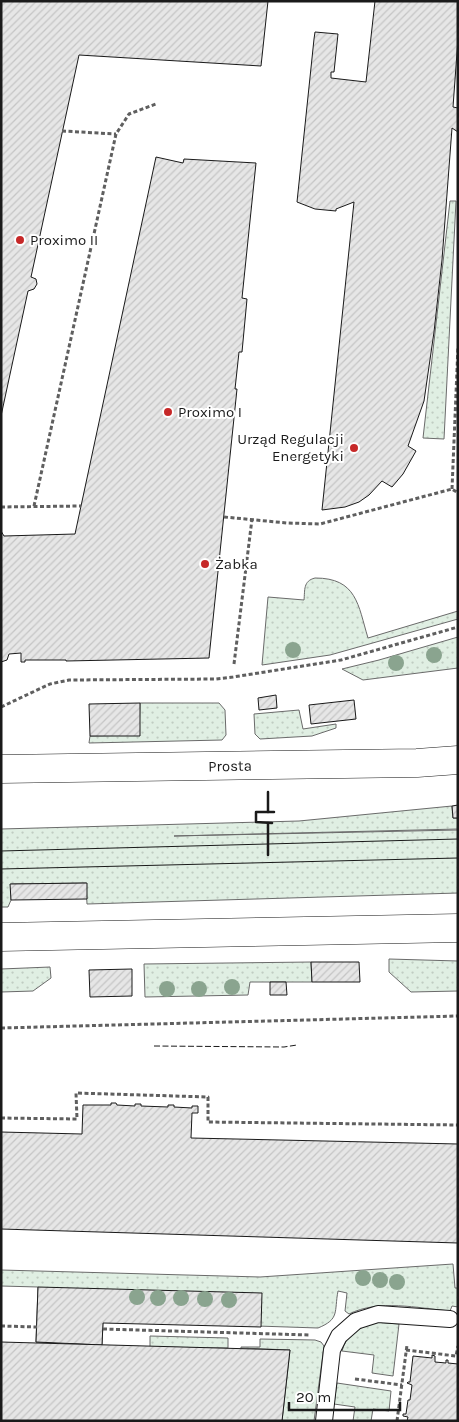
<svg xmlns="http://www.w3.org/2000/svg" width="459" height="1422" font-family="Karla,sans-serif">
<defs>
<pattern id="grass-dots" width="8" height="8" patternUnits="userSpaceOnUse" patternTransform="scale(1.25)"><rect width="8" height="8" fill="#e0efe3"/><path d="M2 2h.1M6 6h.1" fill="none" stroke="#c0ccc2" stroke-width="1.8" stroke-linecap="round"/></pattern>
<pattern id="building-hatch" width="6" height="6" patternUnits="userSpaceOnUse" patternTransform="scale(1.25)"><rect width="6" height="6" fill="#e6e6e6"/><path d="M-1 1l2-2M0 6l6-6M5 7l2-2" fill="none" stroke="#c5c5c5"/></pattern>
</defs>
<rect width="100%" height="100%" fill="#fff"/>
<g fill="url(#grass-dots)" stroke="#6a6a6a">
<polygon points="450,201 456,201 444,439 423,438"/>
<path d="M315 578C357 578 358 605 368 638L458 611V619L330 655 262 665 268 597 304 600C305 590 303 581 315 578Z"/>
<polygon points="458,637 458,668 363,680 342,669 379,660"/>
<polygon points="140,703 219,703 225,710 226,735 222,740 89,743 90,736 139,735"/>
<polygon points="299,710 303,729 336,724 336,728 312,736 260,739 255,734 254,714"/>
<polygon points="452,806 453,818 458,818 458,829 174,836 458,830 458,893 87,904 86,883 11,884 11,900 8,907 1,907 1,829 299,821"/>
<polygon points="389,959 458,961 458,991 411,992 389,972"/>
<polygon points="311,962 312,982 250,982 248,995 145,997 144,964"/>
<polygon points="50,967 51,978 33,991 1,992 1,969"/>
<path d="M453 1264 455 1288H458V1307L452 1306 450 1311C417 1308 379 1299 349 1314L345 1311 347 1293 338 1291C334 1312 340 1319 318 1328L103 1321 102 1345 36 1342 38 1287 1 1286V1270L260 1277Z"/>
<path d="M374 1322 399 1324 393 1376 372 1373 374 1355 342 1351C346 1335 359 1328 374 1322Z"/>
<polygon points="150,1336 228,1338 228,1348 150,1347"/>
<polygon points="260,1339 315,1340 321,1342 324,1346 314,1421 282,1421 290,1350 241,1348 241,1347 260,1347"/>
<polygon points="337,1383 391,1391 389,1411 373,1409 371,1421 353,1421 355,1407 334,1404"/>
</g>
<g fill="url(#building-hatch)" stroke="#1a1a1a">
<polygon points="1,1 268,1 261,66 79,55 31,277 36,279 37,284 34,289 28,291 1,416"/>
<polygon points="375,1 458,1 458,39 453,107 458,108 458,132 452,128 442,260 434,332 424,401 408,446 416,451 403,474 392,487 382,481 369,495 359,502 345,507 322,510 354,202 336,209 336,211 315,209 297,202 314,39 315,32 338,34 334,72 331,72 331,78 366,82"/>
<polygon points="156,157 183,163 184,159 256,163 242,298 247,299 242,352 239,352 235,389 237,389 209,658 66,661 66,660 25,660 25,662 21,662 21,653 9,654 7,660 1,662 1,531 4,536 75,534"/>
<polygon points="276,695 277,708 259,710 258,698"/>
<polygon points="354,700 356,719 311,724 309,705"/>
<polygon points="140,703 140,736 90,736 89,704"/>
<polygon points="458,805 458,818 453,818 452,806"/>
<polygon points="87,883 87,899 11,900 10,884"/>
<polygon points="311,962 359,962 360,982 312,982"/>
<polygon points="132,969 132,996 90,997 89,970"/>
<polygon points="270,982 286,982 287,995 270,995"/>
<polygon points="111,1103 116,1103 117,1105 135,1106 135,1104 141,1104 141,1106 168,1107 168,1105 174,1105 174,1107 192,1108 192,1106 198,1106 198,1113 192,1113 191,1138 458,1144 458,1243 1,1229 1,1132 82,1134 83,1105 111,1105"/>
<polygon points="38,1287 262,1293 261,1327 103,1323 102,1345 36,1342"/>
<polygon points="1,1342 290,1350 282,1421 1,1421"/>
<polygon points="432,1355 435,1356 435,1362 446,1363 446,1360 448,1360 448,1363 458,1364 458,1421 407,1421 408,1417 403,1416 403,1414 406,1414 408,1400 410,1400 412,1385 407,1383 408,1382 410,1382 413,1356 432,1358"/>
</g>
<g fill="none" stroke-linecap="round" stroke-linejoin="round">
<defs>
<polyline id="service" points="324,1421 332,1350 339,1336 356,1321 378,1314 450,1319"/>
<g id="secondary">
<polyline points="1,769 417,763 458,760"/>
<polyline points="1,937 458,928"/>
</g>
</defs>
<use href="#service" stroke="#1a1a1a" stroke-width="18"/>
<use href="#secondary" stroke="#1a1a1a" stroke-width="29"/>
<g stroke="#5f5f5f" stroke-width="3" stroke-dasharray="4 2.5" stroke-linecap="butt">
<polyline points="62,131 116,134"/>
<polyline points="452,489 458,346"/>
<polyline points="34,506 116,134 129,114 156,104"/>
<polyline points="1,507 81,506"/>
<polyline points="224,517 287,523 320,524 452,489 458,493"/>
<polyline points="234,664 252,519"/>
<polyline points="1,707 50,684 69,680 216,679 233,677 341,660 458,627"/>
<polyline points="1,1028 458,1016"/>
<polyline points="1,1118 77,1119 76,1093 208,1097 208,1122 458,1125"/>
<polyline points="1,1326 37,1327"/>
<polyline points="103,1329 310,1335"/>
<polyline points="406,1350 456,1356 458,1346"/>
<polyline points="355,1379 402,1385"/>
<polyline points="397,1421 407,1345"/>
</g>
<use href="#service" stroke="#fff" stroke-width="16"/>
<use href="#secondary" stroke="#fff" stroke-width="28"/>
<g stroke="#1a1a1a" stroke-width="1">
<polyline points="1,851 458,839"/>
<polyline points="1,869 458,858"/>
</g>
<polyline stroke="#1a1a1a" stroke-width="1" stroke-dasharray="6 2.5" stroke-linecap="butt" points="154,1046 284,1047 297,1045"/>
<g stroke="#1a1a1a" stroke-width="2.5">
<polyline points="268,812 268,792"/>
<polyline points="272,823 256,822 256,812 274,812"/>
<polyline points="268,855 268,823"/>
</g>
</g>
<g fill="#8aa48f">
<circle cx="293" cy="650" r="8"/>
<circle cx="434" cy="655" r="8"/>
<circle cx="396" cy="663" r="8"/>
<circle cx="232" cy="987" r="8"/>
<circle cx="167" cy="989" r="8"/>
<circle cx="199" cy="989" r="8"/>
<circle cx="363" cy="1278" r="8"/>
<circle cx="380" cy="1280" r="8"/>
<circle cx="397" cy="1282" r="8"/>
<circle cx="137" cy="1297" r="8"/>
<circle cx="158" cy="1298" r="8"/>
<circle cx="181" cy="1298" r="8"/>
<circle cx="205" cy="1299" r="8"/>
<circle cx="229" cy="1300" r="8"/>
</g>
<g fill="#c62828" stroke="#fff" stroke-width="2">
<circle cx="20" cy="240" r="5"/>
<circle cx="168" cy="412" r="5"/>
<circle cx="354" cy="448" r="5"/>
<circle cx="205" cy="564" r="5"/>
</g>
<g text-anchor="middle" stroke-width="4" stroke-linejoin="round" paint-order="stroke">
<g font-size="15" fill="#1a1a1a" stroke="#fff" text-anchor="start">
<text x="30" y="245">Proximo II</text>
<text x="178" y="417">Proximo I</text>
<text x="344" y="444" text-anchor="end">Urząd Regulacji<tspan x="344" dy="17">Energetyki</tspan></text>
<text x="215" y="569">Żabka</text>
</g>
<g font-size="15" fill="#1a1a1a" stroke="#fff">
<text transform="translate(230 766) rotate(-1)" y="5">Prosta</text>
</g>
</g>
<rect width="459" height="1422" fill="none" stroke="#1a1a1a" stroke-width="5"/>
<path d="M289 1402v8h111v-8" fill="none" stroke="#1a1a1a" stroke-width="2.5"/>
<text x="296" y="1402" font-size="15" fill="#1a1a1a" stroke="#ffffff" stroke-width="4" paint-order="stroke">20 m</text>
</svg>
